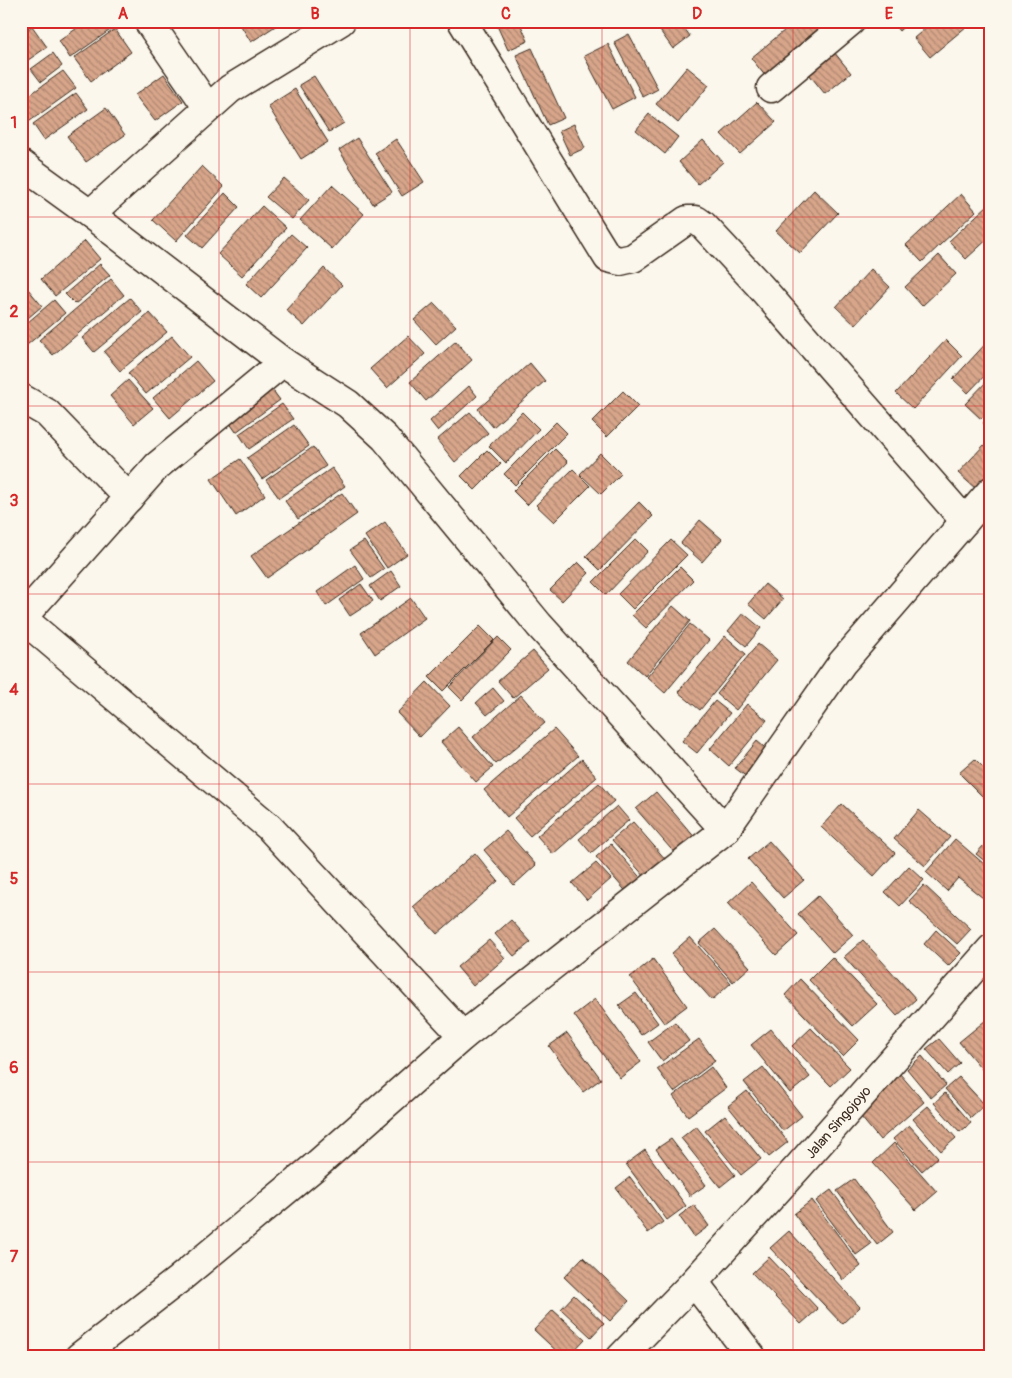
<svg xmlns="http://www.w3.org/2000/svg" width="1012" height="1378" font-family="Pangolin,sans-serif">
<defs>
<pattern id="building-back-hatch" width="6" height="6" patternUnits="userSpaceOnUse" patternTransform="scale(1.25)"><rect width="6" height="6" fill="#d7a58a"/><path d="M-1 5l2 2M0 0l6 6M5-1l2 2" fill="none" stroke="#b08770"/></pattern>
</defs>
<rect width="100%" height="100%" fill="#fbf7ec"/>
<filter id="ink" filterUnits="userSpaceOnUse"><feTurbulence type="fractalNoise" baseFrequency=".02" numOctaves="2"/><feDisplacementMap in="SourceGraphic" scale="10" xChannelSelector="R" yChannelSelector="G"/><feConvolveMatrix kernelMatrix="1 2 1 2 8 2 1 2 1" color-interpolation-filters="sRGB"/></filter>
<g filter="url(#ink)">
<g fill="url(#building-back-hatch)" stroke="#3b2a1e">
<polygon points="87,21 112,21 116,26 70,58 59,41"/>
<polygon points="238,21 275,21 277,25 251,42"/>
<polygon points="495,21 519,21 528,41 508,50"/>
<polygon points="653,21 679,21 690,36 673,49"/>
<polygon points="796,21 828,21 835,30 770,82 751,58"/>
<polygon points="891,21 910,21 899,31"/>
<polygon points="934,21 973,21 930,57 914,38"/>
<polygon points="32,26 47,47 21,65 21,34"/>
<polygon points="115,29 131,52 91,81 74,58"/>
<polygon points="629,34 658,89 643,97 614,42"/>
<polygon points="608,44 635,97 612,109 584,56"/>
<polygon points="830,47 851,73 825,94 804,68"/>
<polygon points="532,48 564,118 548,125 516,55"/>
<polygon points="53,53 62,66 41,82 31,69"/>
<polygon points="687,67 709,85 678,123 656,104"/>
<polygon points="63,71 76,88 23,126 21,101"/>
<polygon points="164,74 183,101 155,121 135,95"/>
<polygon points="314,76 344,123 329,132 299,85"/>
<polygon points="295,89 328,142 301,159 268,106"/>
<polygon points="76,93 88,109 44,140 33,124"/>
<polygon points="757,102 776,122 740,154 721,134"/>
<polygon points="106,108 125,135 86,162 67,136"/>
<polygon points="649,114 678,137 665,154 636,130"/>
<polygon points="574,124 585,148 570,155 559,131"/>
<polygon points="357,138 392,192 373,204 339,150"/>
<polygon points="396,139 424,182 402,196 375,153"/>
<polygon points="703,140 723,162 698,184 679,162"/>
<polygon points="202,166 224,187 176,241 153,220"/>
<polygon points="284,178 309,200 292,219 266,197"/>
<polygon points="332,185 364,214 332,249 300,220"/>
<polygon points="814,190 838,213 800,253 776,231"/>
<polygon points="225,193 239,207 202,248 187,235"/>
<polygon points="961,194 976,211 922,262 906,245"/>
<polygon points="989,204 991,236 966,259 949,241"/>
<polygon points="262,206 286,228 242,276 218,254"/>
<polygon points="291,234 307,248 261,298 246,284"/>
<polygon points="85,241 100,259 55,296 41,279"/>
<polygon points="939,255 956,274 922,306 905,287"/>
<polygon points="100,264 110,275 75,304 65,294"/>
<polygon points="324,268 342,285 304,326 286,310"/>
<polygon points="871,269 890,287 855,325 836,307"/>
<polygon points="111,279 124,295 53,355 39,340"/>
<polygon points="28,289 42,306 21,324 21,295"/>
<polygon points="130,298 142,312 94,352 82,338"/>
<polygon points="54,300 65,313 27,345 21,338 21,328"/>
<polygon points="434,303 456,326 436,344 414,320"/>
<polygon points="150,313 167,332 120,371 104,352"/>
<polygon points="172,336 190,357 146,394 128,373"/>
<polygon points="408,336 425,354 387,388 370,369"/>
<polygon points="990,339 991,369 968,393 953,379"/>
<polygon points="946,340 962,356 913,409 896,393"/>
<polygon points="456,341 472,360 426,401 410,382"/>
<polygon points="196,361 213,381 170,418 153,398"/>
<polygon points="530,363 545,381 493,427 478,409"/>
<polygon points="991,377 991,408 981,419 965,404"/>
<polygon points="128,380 153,408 134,424 110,396"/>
<polygon points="469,386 477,396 438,431 430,421"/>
<polygon points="271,388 280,400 236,432 227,419"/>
<polygon points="623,391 638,406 607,437 592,422"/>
<polygon points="282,404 293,419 249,449 239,434"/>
<polygon points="470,412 488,433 455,462 437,440"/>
<polygon points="522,412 539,429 506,463 489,446"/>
<polygon points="991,415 991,430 983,423"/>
<polygon points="556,422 567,433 515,485 504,474"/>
<polygon points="294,425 309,446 262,479 247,458"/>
<polygon points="984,445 991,451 991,473 976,489 958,473"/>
<polygon points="313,447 326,466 279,498 266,480"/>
<polygon points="555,449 568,462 527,505 513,491"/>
<polygon points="487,450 501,464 475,490 461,476"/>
<polygon points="600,453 621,474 601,494 580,474"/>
<polygon points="240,459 265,495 236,516 211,479"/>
<polygon points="332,468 345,486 298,519 285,501"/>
<polygon points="573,469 590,486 554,522 536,505"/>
<polygon points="342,493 357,514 267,578 251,556"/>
<polygon points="639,502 653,516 600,570 586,556"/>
<polygon points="700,520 722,539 702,562 681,543"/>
<polygon points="385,522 407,554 387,568 365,536"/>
<polygon points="636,539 648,551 606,595 593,582"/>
<polygon points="671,540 687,555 633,609 618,594"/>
<polygon points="364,541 384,569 371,578 350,550"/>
<polygon points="578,562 589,573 562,601 550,590"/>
<polygon points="355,565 364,579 326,606 317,592"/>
<polygon points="680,567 693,580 646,628 632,615"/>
<polygon points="391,571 401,586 380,601 370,586"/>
<polygon points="361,584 373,601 350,616 339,600"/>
<polygon points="765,584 783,599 766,619 748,604"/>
<polygon points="411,598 425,618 375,654 361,633"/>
<polygon points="673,606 690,621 645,676 628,661"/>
<polygon points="743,613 761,628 746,646 728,631"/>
<polygon points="690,624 709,640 665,693 647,677"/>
<polygon points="480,626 494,640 443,691 429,677"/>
<polygon points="725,636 746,654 700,710 678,692"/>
<polygon points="498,637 511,650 462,700 449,687"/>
<polygon points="758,644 777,660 736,710 717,694"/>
<polygon points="533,651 548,668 513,698 498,681"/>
<polygon points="427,682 450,706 420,737 397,713"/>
<polygon points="493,688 504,701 487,715 476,703"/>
<polygon points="521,695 545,723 496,764 473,737"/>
<polygon points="715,701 730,713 697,753 682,741"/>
<polygon points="747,704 767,720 729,766 710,749"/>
<polygon points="458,727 493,767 476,782 441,742"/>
<polygon points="554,729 578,756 507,817 484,790"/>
<polygon points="757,741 770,752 748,778 735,768"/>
<polygon points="582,759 597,777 530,836 514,818"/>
<polygon points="975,759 991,775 991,805 959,773"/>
<polygon points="599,783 614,801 553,854 537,836"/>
<polygon points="656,792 697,840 678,857 636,809"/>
<polygon points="842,804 895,853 874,876 821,827"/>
<polygon points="617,806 629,820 591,853 579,839"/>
<polygon points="919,810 950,837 925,866 894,839"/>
<polygon points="633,822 667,861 647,879 612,840"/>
<polygon points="506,831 536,865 514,885 484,850"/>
<polygon points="991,837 991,866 976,854"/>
<polygon points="955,839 991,870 991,889 983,898 958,878 947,891 926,872"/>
<polygon points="769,841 804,880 783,898 748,859"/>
<polygon points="611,844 645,883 630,896 596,857"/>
<polygon points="475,853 498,881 437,934 413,907"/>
<polygon points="596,863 611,879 587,900 572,883"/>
<polygon points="909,866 924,880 900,906 885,892"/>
<polygon points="751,882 798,935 776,955 728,903"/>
<polygon points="924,885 971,929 957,944 909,901"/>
<polygon points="818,896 853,935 833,953 798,914"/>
<polygon points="511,920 531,942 514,956 495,934"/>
<polygon points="715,929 750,967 733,982 699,943"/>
<polygon points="936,930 961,953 948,966 924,944"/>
<polygon points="690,937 731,983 712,1000 671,954"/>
<polygon points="489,940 505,958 473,986 457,967"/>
<polygon points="863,940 916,999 897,1016 844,957"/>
<polygon points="832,957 877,1004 853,1026 809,980"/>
<polygon points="653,959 687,1006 664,1023 630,977"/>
<polygon points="800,979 859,1040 843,1056 785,995"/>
<polygon points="636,993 658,1023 641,1035 619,1005"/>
<polygon points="595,999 641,1062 620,1078 574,1015"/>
<polygon points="986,1020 991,1026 991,1080 959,1042"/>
<polygon points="675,1022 689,1041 662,1061 648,1042"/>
<polygon points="811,1028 850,1068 831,1086 792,1046"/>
<polygon points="771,1029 810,1077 790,1093 751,1045"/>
<polygon points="567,1033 601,1079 583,1092 549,1046"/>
<polygon points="699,1039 715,1061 674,1092 657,1069"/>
<polygon points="939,1039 960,1063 948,1074 926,1049"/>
<polygon points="922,1056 946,1085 931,1098 907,1069"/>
<polygon points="711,1067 726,1088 688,1116 673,1096"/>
<polygon points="763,1067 802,1116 783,1131 744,1082"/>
<polygon points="900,1074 924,1102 880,1140 856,1111"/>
<polygon points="959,1077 985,1105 971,1118 945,1089"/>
<polygon points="747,1091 788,1142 769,1157 728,1106"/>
<polygon points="945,1093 971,1123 960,1132 934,1103"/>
<polygon points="928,1106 956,1138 941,1151 913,1119"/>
<polygon points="725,1115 761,1159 741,1175 705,1131"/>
<polygon points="909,1125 938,1157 922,1171 893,1139"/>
<polygon points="696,1126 735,1175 720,1187 681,1138"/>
<polygon points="671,1139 706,1185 690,1196 656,1149"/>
<polygon points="894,1143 937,1192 916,1210 873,1163"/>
<polygon points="645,1150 686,1206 667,1220 626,1164"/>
<polygon points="630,1177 663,1222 648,1233 616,1188"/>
<polygon points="854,1179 893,1232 877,1245 837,1191"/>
<polygon points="831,1190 871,1244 856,1255 816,1201"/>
<polygon points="812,1200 861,1266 843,1280 794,1214"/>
<polygon points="694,1205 709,1226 694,1237 679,1216"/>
<polygon points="789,1231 860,1307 842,1324 770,1248"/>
<polygon points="583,1257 629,1301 610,1321 564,1277"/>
<polygon points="769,1257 818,1309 801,1324 752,1273"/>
<polygon points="574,1295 604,1323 591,1337 561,1309"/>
<polygon points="553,1310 585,1339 568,1357 563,1357 534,1330"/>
</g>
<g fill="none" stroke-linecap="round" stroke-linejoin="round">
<defs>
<g id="minor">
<polyline points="148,21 208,108"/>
<polyline points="462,21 608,258 620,261 633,258 687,220 696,220 703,225 759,285 965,521"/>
<polyline points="771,88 851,21"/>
<polyline points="21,164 90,214 283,362 348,404 385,438 539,625 725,830"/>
<polyline points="90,214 230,89 341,21"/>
<polyline points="283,362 157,466 22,618 269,827 463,1036"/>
<polyline points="21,398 47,413 129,498"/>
<polyline points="694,1282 752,1357"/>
<polyline points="79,1357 178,1280 313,1168 463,1036 725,830 842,663 991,491"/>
<polyline points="621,1357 694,1282 800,1165 991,949"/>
</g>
</defs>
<use href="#minor" stroke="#3b2a1e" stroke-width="31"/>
<use href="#minor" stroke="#fbf7ec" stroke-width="28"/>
</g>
</g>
<path fill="none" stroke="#d62828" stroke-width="1" stroke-opacity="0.55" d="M219 21V1357M410 21V1357M602 21V1357M793 21V1357M21 217H991M21 406H991M21 594H991M21 784H991M21 972H991M21 1162H991"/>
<g text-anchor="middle" stroke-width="4.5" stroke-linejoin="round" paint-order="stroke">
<g font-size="14" fill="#3b2a1e" stroke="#fbf7ec">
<text transform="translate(838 1122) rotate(-49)" y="5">Jalan Singojoyo</text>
</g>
</g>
<rect width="1012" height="1378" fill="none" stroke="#fbf7ec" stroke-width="55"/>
<rect x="28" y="28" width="956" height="1322" fill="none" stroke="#d62828" stroke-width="2"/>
<g font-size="16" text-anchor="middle" font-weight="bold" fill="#d62828">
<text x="123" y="19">A</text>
<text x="315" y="19">B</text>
<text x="506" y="19">C</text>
<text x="697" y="19">D</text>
<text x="889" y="19">E</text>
<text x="14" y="128">1</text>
<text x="14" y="317">2</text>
<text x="14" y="506">3</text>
<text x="14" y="695">4</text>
<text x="14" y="884">5</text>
<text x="14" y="1073">6</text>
<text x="14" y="1262">7</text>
</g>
</svg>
